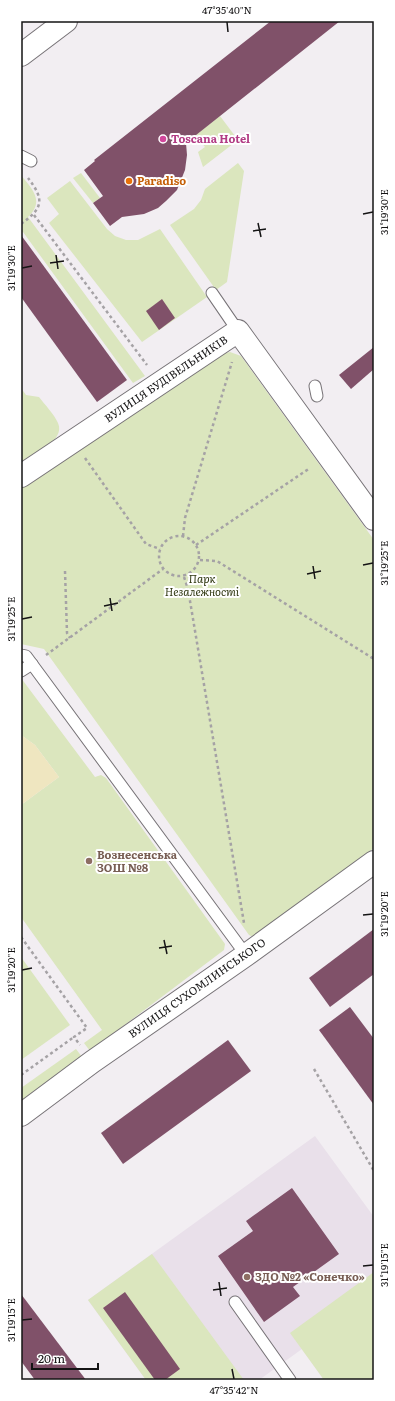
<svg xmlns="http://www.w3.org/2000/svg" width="395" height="1401" font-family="Literata,serif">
<rect width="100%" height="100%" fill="#f2eef2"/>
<polygon fill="#e9e0ea" points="315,1136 374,1217 374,1380 324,1380 302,1349 259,1380 146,1380 88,1300"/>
<g fill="#dbe6be">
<polygon points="220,116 238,140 203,167 198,152 205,147 195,135"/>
<polygon points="238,163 244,171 227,282 216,290 170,225 194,209 201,200 205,189"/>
<polygon points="81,173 100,198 93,203 73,178"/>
<path d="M21 175C32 189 45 201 28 217L145 376 133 383 23 232 21 233Z"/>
<polygon points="70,181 107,229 115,236 126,240 138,240 160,229 207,297 142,342 49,223 59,214 47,198"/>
<polygon points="230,352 241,356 374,540 374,848 258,935 251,936 249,935 44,649 21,644 21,488 221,354"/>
<path d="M21 388 26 395 39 397C45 405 54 414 58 423 66 440 33 456 21 464Z"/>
<polygon points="21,678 95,777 101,775 106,778 225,944 224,950 90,1051 84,1043 102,1030 21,917 21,805 59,777 35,745 21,735"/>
<polygon points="21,957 70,1025 21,1060"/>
<polygon points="76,1049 82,1057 21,1101 21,1088"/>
<polygon points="152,1254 244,1380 146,1380 88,1300"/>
<polygon points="374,1272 374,1380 324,1380 290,1333"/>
</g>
<polygon fill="#efe6c0" points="21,735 35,745 59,777 21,805"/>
<g fill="#805169">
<polygon points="271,21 340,21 186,143 187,155 185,170 177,190 166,201 158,208 144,214 122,217 110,226 93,203 103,196 84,170 95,161 94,160"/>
<polygon points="21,235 127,380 97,402 21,297"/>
<polygon points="162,299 175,318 159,330 146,311"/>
<polygon points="374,347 374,369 351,389 339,375"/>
<polygon points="374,929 374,974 330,1007 309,978"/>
<polygon points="350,1007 374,1039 374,1105 319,1030"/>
<polygon points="228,1040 251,1071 123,1164 101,1133"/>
<polygon points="292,1188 339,1254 293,1287 300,1296 264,1322 218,1256 253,1231 246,1221"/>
<polygon points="125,1292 180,1369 165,1380 155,1380 103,1308"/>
<polygon points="21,1294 86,1380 35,1380 21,1361"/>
</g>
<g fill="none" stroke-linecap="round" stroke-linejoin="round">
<defs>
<g id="lane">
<polyline points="21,156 31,161"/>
<polyline points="212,293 238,331"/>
<polyline points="315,386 317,396"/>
<polyline points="21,655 26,656 246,955"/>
<polyline points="21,671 32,664"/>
<polyline points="235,1302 290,1380"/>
</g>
<g id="street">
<polyline points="21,55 66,21"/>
<polyline points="21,476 238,331 374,519"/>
<polyline points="21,1115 92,1062 246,955 374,862"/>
</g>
</defs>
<use href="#lane" stroke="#777377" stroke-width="13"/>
<use href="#street" stroke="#777377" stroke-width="24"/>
<g stroke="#a5a2a5" stroke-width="2.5" stroke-dasharray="3 3" stroke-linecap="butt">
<polyline points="34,215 147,365"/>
<path d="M21 224C43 208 45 200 28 178"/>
<polyline points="85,458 146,544 160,549"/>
<circle cx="179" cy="556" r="20"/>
<polyline points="183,536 185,518 232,362"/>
<polyline points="196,545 310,468"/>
<polyline points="200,560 217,561 374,659"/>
<polyline points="65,571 67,633 70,638"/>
<polyline points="184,577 188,589 244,923"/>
<polyline points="46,655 163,569"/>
<polyline points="21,937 87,1028 74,1037 80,1045"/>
<polyline points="314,1069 374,1171"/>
<polyline points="21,1075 74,1037"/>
</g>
<use href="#lane" stroke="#fff" stroke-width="11"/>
<use href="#street" stroke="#fff" stroke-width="22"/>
</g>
<path fill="none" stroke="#151415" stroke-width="1.5" d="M227 22 228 32M363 214 373 212M258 223 261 237M253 231 266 229M56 255 58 269M50 263 64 261M22 268 32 266M363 565 373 563M313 566 315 579M307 574 321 571M110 598 112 611M104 606 118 603M22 619 32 617M363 915 373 914M164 940 167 954M159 948 172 946M22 970 32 968M363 1266 373 1265M219 1282 221 1296M213 1290 227 1288M22 1320 32 1319M232 1369 234 1379"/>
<circle fill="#d1479c" stroke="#fff" stroke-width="1.5" cx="163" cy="139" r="4"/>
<circle fill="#e8710a" stroke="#fff" stroke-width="1.5" cx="129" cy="181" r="4"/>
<g fill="#8d6e63" stroke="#fff" stroke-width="1.5">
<circle cx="89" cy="861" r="4"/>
<circle cx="247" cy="1277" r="4"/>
</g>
<g text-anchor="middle" stroke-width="4" stroke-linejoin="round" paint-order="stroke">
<g font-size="11" font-weight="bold" fill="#b23c85" stroke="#fff" text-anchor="start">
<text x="171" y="143">Toscana Hotel</text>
</g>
<g font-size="11" font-weight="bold" fill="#c56008" stroke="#fff" text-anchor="start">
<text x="137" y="185">Paradiso</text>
</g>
<g font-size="11" fill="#151415" stroke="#fff">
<text transform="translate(166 379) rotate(-34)" y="4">ВУЛИЦЯ БУДІВЕЛЬНИКІВ</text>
<text transform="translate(197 988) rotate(-35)" y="4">ВУЛИЦЯ СУХОМЛИНСЬКОГО</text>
</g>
<g font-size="11" font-style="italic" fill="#2f3710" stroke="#fff">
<text x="202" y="583">Парк<tspan x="202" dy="13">Незалежності</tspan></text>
</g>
<g font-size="11" font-weight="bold" fill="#785e54" stroke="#fff" text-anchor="start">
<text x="97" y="859">Вознесенська<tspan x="97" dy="13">ЗОШ №8</tspan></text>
<text x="255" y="1281">ЗДО №2 «Сонечко»</text>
</g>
</g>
<rect width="395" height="1401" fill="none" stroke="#ffffff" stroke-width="44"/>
<path d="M32 1363v6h66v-6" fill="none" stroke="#151415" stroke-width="2"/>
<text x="38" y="1363" font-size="12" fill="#151415" stroke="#ffffff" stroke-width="3" paint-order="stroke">20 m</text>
<rect x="22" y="22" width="351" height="1357" fill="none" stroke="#151415" stroke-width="1.5"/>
<g font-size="10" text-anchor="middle" fill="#151415">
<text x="227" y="14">47°35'40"N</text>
<text transform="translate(384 212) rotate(-90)" y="4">31°19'30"E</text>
<text transform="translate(11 268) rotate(-90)" y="4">31°19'30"E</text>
<text transform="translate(384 563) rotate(-90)" y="4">31°19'25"E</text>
<text transform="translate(11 619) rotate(-90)" y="4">31°19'25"E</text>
<text transform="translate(384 914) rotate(-90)" y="4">31°19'20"E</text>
<text transform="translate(11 970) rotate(-90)" y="4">31°19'20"E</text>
<text transform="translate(384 1265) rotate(-90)" y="4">31°19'15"E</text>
<text transform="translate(11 1320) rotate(-90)" y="4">31°19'15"E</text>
<text x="234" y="1394">47°35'42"N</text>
</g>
</svg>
